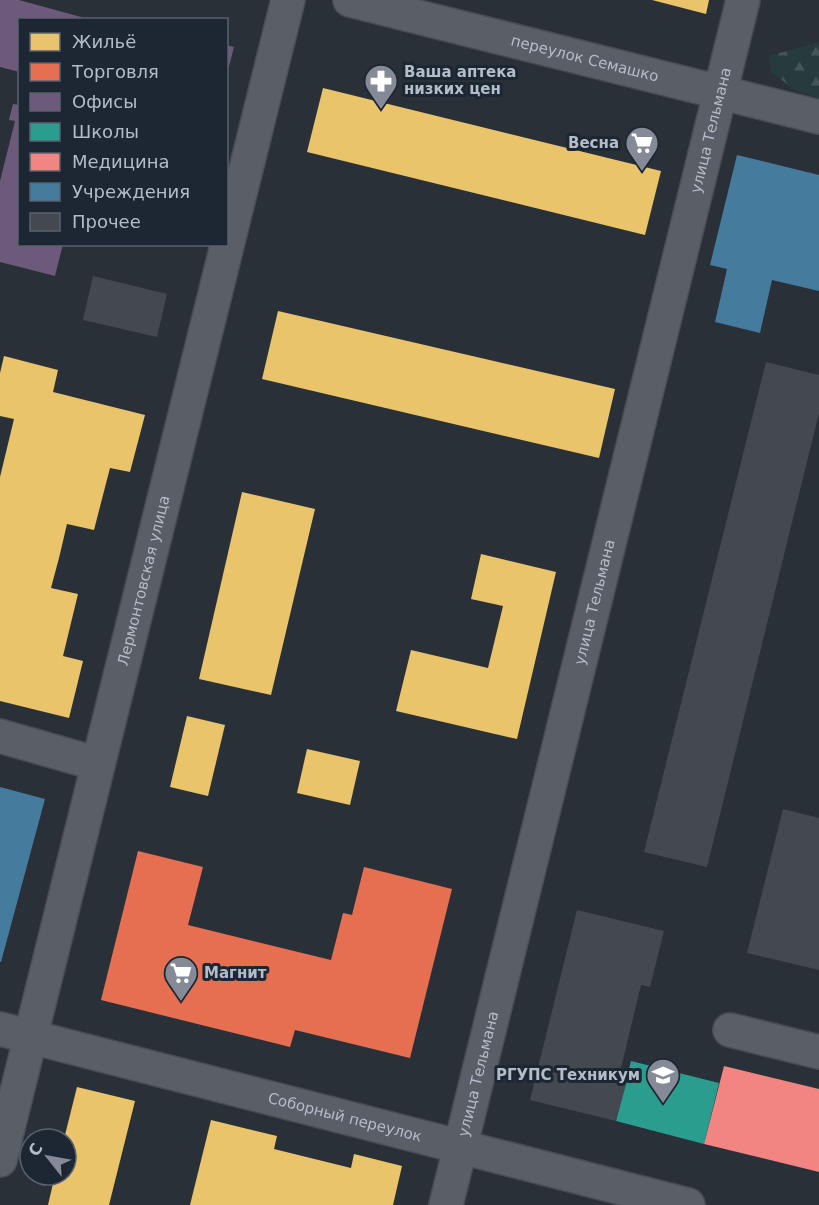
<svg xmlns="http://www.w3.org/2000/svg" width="819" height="1205" font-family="'DejaVu Sans',sans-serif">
<defs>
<pattern id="forest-firs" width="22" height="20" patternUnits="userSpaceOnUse" patternTransform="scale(1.5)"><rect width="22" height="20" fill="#273a3e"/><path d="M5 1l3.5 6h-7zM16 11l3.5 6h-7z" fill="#445559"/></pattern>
</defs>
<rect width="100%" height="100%" fill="#2a3038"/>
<polygon fill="url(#forest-firs)" points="819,42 819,98 794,90 771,71 769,56"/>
<g fill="#e9c46a">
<polygon points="652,0 709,0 706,14"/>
<polygon points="323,88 661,171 645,235 307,152"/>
<polygon points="278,311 615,389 599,458 262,379"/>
<polygon points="4,356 58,370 53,392 145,415 130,472 110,468 94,530 67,524 59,558 51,588 78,594 63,656 83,661 69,718 0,701 0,477 14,419 0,416 0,373"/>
<polygon points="242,492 315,509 271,695 199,679"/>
<polygon points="481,554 556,572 517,739 396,711 411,650 488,668 503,606 471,599"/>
<polygon points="187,716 225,725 208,796 170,787"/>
<polygon points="307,749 360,761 350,805 297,793"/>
<polygon points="77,1087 135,1101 109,1205 48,1205 55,1175 66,1175 66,1139 64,1139"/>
<polygon points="211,1120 277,1136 274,1149 351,1168 354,1154 402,1166 393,1205 190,1205"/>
</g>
<polygon fill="#e76f51" points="138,851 203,867 188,925 331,960 343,913 352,915 364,867 452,889 410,1058 295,1030 290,1047 101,1000"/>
<g fill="#6d597a">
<polygon points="0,0 19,0 92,20 20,20 20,72 0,67"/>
<polygon points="226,45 234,47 227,74 226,74"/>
<polygon points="13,104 20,105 20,244 63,244 55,276 0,262 0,181 15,121 9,120"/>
</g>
<polygon fill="#2a9d8f" points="631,1061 719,1083 704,1144 616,1121"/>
<polygon fill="#f28482" points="724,1066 819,1089 819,1172 704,1144"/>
<g fill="#457b9d">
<polygon points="737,155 819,175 819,291 772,280 760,333 715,322 727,269 710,265"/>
<polygon points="0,787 45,799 1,962 0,962"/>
</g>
<g fill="#444950">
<polygon points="93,276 167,294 157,337 83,320"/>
<polygon points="766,362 819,375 819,413 707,867 644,852"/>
<polygon points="783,809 819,818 819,970 747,953"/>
<polygon points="577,910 664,931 650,987 641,985 621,1068 630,1070 616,1121 530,1100"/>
</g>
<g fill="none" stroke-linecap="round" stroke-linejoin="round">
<defs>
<g id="minor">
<path id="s1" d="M350 0 819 117"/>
<polyline points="0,736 98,764"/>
<path id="s2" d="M0 1029 688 1205"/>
<polyline points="730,1030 819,1052"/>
<path id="s3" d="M0 1160 288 0"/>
<path id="s4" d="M446 1205 743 0"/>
</g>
</defs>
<use href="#minor" stroke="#484c53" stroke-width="36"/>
<use href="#minor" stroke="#5a5e66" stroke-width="33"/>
</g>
<defs>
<symbol id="pharmacy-pin" viewBox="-11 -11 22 30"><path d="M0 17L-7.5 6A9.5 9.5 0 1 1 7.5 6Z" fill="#848b96" stroke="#1d2633"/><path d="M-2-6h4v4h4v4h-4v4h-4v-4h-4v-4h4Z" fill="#fff"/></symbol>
<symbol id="supermarket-pin" viewBox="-11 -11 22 30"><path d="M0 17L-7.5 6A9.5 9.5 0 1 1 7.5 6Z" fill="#848b96" stroke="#1d2633"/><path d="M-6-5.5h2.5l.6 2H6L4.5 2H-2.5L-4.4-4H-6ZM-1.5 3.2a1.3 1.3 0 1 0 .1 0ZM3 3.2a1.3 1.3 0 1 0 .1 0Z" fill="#fff"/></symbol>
<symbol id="university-pin" viewBox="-11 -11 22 30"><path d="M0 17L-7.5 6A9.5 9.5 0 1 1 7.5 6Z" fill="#848b96" stroke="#1d2633"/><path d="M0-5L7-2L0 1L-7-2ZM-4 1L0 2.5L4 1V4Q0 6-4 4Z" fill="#fff"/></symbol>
</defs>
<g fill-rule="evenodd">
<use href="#pharmacy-pin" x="362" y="62" width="38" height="52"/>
<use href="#supermarket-pin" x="623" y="124" width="38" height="52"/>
<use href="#supermarket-pin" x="162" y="954" width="38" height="52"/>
<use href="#university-pin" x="644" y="1056" width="38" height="52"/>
</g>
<g text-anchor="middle" stroke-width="6" stroke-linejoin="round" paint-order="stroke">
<g font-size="15" fill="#b4bcc9" stroke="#1d2633">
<text dy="5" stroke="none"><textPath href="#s1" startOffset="242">переулок Семашко</textPath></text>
<text dy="5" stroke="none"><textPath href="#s4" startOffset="1107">улица Тельмана</textPath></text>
<text dy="5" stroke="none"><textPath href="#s3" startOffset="597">Лермонтовская улица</textPath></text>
<text dy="5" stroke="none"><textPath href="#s4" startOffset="621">улица Тельмана</textPath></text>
<text dy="5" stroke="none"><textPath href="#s4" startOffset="135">улица Тельмана</textPath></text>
<text dy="5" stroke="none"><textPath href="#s2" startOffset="356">Соборный переулок</textPath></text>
</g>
<g font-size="15" font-weight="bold" fill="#b4bcc9" stroke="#1d2633" text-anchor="start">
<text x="404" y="77">Ваша аптека<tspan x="404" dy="17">низких цен</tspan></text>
<text x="619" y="148" text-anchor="end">Весна</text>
<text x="204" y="978">Магнит</text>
<text x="640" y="1080" text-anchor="end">РГУПС Техникум</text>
</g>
</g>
<rect x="18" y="18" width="210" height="228" fill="#1d2633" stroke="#59626f" stroke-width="1.5"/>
<rect x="30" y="33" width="30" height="18" fill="#e9c46a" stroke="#59626f" stroke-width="1.5"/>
<text x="72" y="48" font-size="18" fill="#b4bcc9">Жильё</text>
<rect x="30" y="63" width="30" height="18" fill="#e76f51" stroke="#59626f" stroke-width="1.5"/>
<text x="72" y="78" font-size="18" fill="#b4bcc9">Торговля</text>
<rect x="30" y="93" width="30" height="18" fill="#6d597a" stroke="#59626f" stroke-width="1.5"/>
<text x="72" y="108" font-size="18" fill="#b4bcc9">Офисы</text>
<rect x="30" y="123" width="30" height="18" fill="#2a9d8f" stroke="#59626f" stroke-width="1.5"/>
<text x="72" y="138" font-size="18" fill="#b4bcc9">Школы</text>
<rect x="30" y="153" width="30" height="18" fill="#f28482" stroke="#59626f" stroke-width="1.5"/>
<text x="72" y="168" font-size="18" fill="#b4bcc9">Медицина</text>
<rect x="30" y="183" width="30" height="18" fill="#457b9d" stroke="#59626f" stroke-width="1.5"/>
<text x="72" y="198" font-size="18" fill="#b4bcc9">Учреждения</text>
<rect x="30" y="213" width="30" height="18" fill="#444950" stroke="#59626f" stroke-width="1.5"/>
<text x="72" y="228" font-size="18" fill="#b4bcc9">Прочее</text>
<g transform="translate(48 1157) rotate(301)"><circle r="28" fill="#1d2633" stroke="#59626f" stroke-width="1.5"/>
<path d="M0-4.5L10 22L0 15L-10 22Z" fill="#848b96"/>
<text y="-9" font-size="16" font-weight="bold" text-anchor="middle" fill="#b4bcc9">С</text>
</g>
</svg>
